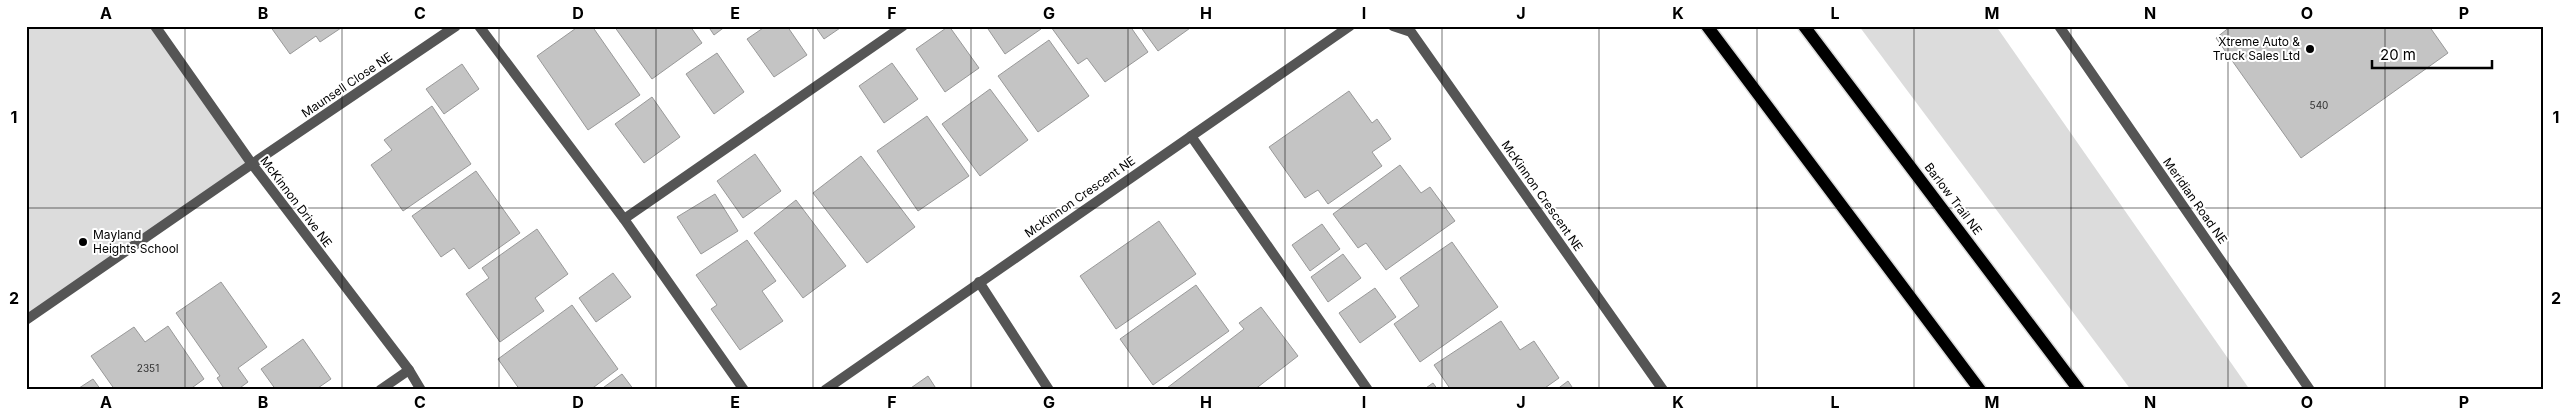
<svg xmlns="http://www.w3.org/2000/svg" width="2570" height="416" font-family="Inter,sans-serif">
<rect width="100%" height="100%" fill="#fff"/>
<g fill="#dcdcdc">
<polygon points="26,26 155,26 252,164 26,320"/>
<polygon points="1859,26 1996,26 2250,390 2131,390"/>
</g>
<g fill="#c4c4c4" stroke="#999">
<polygon points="270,26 344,26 320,42 316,36 290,54"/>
<polygon points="579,26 592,26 640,95 588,130 537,56"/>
<polygon points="614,26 690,26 702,43 652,79"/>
<polygon points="708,26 726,26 714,35"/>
<polygon points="766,26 787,26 807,55 774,77 747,39"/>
<polygon points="815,26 843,26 824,39"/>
<polygon points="949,26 979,68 945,92 916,49"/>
<polygon points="986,26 1039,26 1041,29 1005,54"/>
<polygon points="1130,26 1148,52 1105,82 1087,58 1078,64 1051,27"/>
<polygon points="1140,26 1193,26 1158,51"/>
<polygon points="2231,26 2429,26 2448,53 2301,158 2216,38"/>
<polygon points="1049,40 1089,96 1038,132 998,76"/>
<polygon points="717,53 744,92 714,114 686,74"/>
<polygon points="892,63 918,99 884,123 859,86"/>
<polygon points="462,64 479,89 444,114 426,89"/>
<polygon points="990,89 1028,140 980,176 942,124"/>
<polygon points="1349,91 1372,123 1377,119 1391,139 1372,152 1382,166 1328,204 1318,190 1305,198 1269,147"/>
<polygon points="652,97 680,137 644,163 615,124"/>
<polygon points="432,106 471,164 403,211 371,165 392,150 384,140"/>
<polygon points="927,116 969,176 918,211 877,151"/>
<polygon points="755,154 781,191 743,218 717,181"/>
<polygon points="861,156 915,227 867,263 813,193"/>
<polygon points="1400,165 1421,193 1430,187 1455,221 1386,270 1366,243 1358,248 1333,214"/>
<polygon points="476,171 520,233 469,269 454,248 441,257 412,216"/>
<polygon points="715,194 738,231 701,254 677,217"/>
<polygon points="796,200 846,266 803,298 754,233"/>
<polygon points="1159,221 1196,274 1116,329 1080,276"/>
<polygon points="1322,224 1340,249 1310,271 1292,245"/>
<polygon points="537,229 568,274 535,298 544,311 500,342 466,294 489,278 482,268"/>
<polygon points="747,240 776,281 762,291 783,321 740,350 711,309 717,305 696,275"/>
<polygon points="1452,242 1498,307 1420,362 1394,324 1419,306 1400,278"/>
<polygon points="1343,254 1361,278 1328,302 1311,277"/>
<polygon points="613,273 631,297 596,322 579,298"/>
<polygon points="221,282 267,347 238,368 248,382 237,390 225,390 217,378 220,376 176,313"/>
<polygon points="1196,285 1229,331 1153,385 1120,339"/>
<polygon points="1375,288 1396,317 1360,343 1339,313"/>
<polygon points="572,305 618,369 590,390 520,390 498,359"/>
<polygon points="1261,307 1298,356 1254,390 1169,390 1167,388 1244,329 1239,323"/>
<polygon points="1501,321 1520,350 1534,341 1559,378 1542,390 1451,390 1434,365"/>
<polygon points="168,326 204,379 189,390 115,390 91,356 134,327 145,342"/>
<polygon points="303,339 331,379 315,390 276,390 261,369"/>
<polygon points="622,374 634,390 600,390"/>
<polygon points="928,376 937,390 908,390"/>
<polygon points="93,379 101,390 76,390"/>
<polygon points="1568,381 1574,390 1556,390"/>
<polygon points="1433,383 1438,390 1423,390"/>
</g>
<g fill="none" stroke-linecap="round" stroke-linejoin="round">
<defs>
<g id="primary">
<polyline points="1707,26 1980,390"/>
<polyline points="1804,26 2079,390"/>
</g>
</defs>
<use href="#primary" stroke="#dbdbdb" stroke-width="15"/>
<g stroke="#555" stroke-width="10">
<polyline points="479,26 624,219 744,390"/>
<polyline points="1191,136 1368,390"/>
<polyline points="624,219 903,26"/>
<polyline points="380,390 409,370"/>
</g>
<g stroke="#555" stroke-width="10">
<polyline points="155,26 252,164 409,370 421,390"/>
<polyline points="1393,26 1411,32 1663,390"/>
<polyline points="2059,26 2310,390"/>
<polyline points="979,282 1049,390"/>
<polyline points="26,320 252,164 456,26"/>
<polyline points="825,390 1350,26"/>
</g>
<use href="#primary" stroke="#000" stroke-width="12"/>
</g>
<path fill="none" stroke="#000" stroke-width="1" stroke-opacity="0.55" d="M185 26V390M342 26V390M499 26V390M656 26V390M813 26V390M971 26V390M1128 26V390M1285 26V390M1442 26V390M1599 26V390M1757 26V390M1914 26V390M2071 26V390M2228 26V390M2385 26V390M26 208H2544"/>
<g fill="#000" stroke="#fff" stroke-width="2">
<circle cx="2310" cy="49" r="5"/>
<circle cx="83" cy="242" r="5"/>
</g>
<g text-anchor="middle" stroke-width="4" stroke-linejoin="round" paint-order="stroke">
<g font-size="10" fill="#313131">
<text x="2319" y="109">540</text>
<text x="148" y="372">2351</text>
</g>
<g font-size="12" fill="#000" stroke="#fff" text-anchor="end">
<text x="2300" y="46">Xtreme Auto &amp;<tspan x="2300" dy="14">Truck Sales Ltd</tspan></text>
<text x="93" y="239" text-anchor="start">Mayland<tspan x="93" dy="14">Heights School</tspan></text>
</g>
<g font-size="12" fill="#000" stroke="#fff">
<text transform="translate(347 85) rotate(-34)" y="4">Maunsell Close NE</text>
<text transform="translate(1542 196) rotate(55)" y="4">McKinnon Crescent NE</text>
<text transform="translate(1080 197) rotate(-35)" y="4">McKinnon Crescent NE</text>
<text transform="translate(1953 199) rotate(53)" y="4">Barlow Trail NE</text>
<text transform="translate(2195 201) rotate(55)" y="4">Meridian Road NE</text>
<text transform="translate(296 202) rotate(53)" y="4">McKinnon Drive NE</text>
</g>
</g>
<rect width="2570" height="416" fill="none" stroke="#ffffff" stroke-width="55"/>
<path d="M2372 60v8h120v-8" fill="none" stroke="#000000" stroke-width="2.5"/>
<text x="2380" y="60" font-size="15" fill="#000000" stroke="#ffffff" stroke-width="4" paint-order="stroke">20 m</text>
<rect x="28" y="28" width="2514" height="360" fill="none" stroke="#000" stroke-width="2"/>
<g font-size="16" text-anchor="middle" font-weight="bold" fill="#000">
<text x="106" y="19">A</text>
<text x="263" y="19">B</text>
<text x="420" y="19">C</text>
<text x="578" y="19">D</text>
<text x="735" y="19">E</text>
<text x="892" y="19">F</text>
<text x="1049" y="19">G</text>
<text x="1206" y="19">H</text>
<text x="1364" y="19">I</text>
<text x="1521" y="19">J</text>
<text x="1678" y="19">K</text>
<text x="1835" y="19">L</text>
<text x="1992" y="19">M</text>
<text x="2150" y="19">N</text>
<text x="2307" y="19">O</text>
<text x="2464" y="19">P</text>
<text x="14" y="123">1</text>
<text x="2556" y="123">1</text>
<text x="14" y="304">2</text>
<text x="2556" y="304">2</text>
<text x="106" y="408">A</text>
<text x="263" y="408">B</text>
<text x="420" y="408">C</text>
<text x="578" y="408">D</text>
<text x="735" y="408">E</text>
<text x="892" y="408">F</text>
<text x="1049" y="408">G</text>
<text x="1206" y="408">H</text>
<text x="1364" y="408">I</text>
<text x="1521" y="408">J</text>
<text x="1678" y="408">K</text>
<text x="1835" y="408">L</text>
<text x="1992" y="408">M</text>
<text x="2150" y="408">N</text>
<text x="2307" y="408">O</text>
<text x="2464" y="408">P</text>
</g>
</svg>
